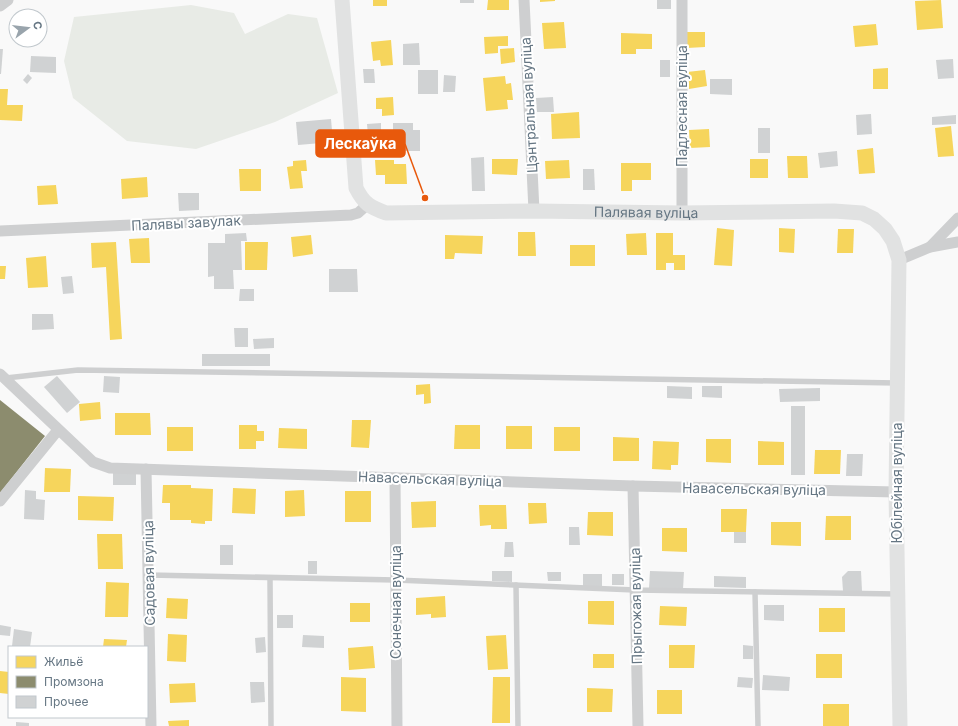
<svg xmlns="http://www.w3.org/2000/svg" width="958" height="726" font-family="Inter,sans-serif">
<rect width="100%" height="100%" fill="#f9f9f9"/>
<polygon fill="#e8ebe6" points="191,5 234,13 245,34 288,14 317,18 338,93 275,122 196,149 127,141 73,98 64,61 74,17"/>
<g fill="#f6d55c">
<rect x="373" y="0" width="14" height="6"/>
<polygon points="488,0 509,0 509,10 487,10"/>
<polygon points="540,0 555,0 555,1 540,2"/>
<polygon points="941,0 943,28 917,30 915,1"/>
<polygon points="564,22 566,48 544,49 542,23"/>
<polygon points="876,24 878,45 855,47 853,26"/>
<polygon points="687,32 705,32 705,47 687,48"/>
<polygon points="621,33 652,34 652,49 636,49 636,54 621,54"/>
<polygon points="508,36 508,46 498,46 498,53 485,54 484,37"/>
<polygon points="391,40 393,65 381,66 380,60 373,61 371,42"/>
<polygon points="514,48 515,62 501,64 500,49"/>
<polygon points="888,68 888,89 873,89 873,69"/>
<polygon points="705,70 707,86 689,89 687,72"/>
<polygon points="505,76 506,84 511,83 513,100 507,100 508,109 486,111 483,78"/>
<polygon points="0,89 8,89 7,105 23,105 22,121 0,120"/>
<polygon points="393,97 394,115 382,116 382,109 376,109 376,98"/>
<polygon points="579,112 580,138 552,139 551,114"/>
<polygon points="951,126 954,156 938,157 935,128"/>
<polygon points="709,129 710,147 690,148 689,130"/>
<polygon points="873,148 875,173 859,174 857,150"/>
<polygon points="787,156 807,156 808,178 788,178"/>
<polygon points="492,159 518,159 517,175 492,174"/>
<rect x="750" y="159" width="18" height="19"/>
<polygon points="306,160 307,171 301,171 303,188 290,189 287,167 293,166 293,161"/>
<polygon points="375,160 394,160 394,164 406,164 407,184 385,184 385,175 376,175"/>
<polygon points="569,160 570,178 546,179 545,161"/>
<polygon points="621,163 651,163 651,180 632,180 632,191 621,191"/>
<polygon points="239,169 261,169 261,191 240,191"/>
<polygon points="147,177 148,197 122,199 121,179"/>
<polygon points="56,185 58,204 38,205 37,186"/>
<polygon points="717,228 734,230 732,266 714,265"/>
<polygon points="779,228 795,229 794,253 779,252"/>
<polygon points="838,229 854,229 853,253 837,253"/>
<polygon points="518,232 535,232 536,256 518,256"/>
<polygon points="646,233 647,255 627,255 626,234"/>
<polygon points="656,233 673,233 673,255 685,255 685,270 674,270 674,263 666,263 666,270 656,270"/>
<polygon points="311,235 313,254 293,257 291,237"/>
<polygon points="445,235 483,236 482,254 455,253 454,259 445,259"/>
<polygon points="149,238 150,263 131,263 129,239"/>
<polygon points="116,242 122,339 110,340 106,267 92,268 91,243"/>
<polygon points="245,242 268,242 267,270 245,270"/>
<rect x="570" y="245" width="25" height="21"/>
<polygon points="46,256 48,287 28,288 26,258"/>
<polygon points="0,266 6,266 5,279 0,279"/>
<polygon points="430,384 431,403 424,404 424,394 416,395 416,385"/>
<polygon points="100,402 101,419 80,421 79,404"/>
<polygon points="115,413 150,413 151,435 115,435"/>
<polygon points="352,420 371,420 369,448 351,447"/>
<polygon points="239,425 257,425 257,431 264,431 264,441 256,441 256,449 239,449"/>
<polygon points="455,425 480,425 480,449 454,449"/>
<rect x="506" y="426" width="26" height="23"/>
<rect x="167" y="427" width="26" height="24"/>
<rect x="554" y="427" width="26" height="24"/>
<polygon points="279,428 307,429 307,449 278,448"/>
<polygon points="613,437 639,438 639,461 613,461"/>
<polygon points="706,439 731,439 731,463 706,462"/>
<polygon points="653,441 679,442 678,465 671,465 671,470 652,469"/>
<polygon points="758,441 784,442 784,465 758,465"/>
<polygon points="815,450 841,450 840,474 814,474"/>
<polygon points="45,468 71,469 70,492 44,492"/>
<polygon points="163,485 191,485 191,488 213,489 212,521 205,521 205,524 191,523 191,520 170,520 170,503 162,503"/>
<polygon points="233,488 256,489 255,514 232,513"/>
<polygon points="304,490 305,516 285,517 285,491"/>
<rect x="345" y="491" width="26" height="31"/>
<polygon points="78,496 114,497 113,521 78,520"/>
<polygon points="436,501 436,527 412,528 411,502"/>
<polygon points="528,503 546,503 547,523 529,524"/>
<polygon points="479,505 506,505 507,529 491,529 491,525 480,526"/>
<polygon points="721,509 747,509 746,532 721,532"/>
<polygon points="588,512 613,512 613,536 587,535"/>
<polygon points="826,516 851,516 851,540 825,540"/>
<polygon points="771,522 801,522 801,546 771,545"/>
<polygon points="662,528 687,528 687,552 662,551"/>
<polygon points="97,534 122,534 123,569 98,569"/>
<polygon points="106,582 129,583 128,617 105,617"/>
<polygon points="445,596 446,617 431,618 431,614 416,615 416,598"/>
<polygon points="167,598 188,599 187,619 166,618"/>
<polygon points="588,601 614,601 614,625 588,624"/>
<rect x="350" y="603" width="20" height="19"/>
<polygon points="660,606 687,607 686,626 659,625"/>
<rect x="819" y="608" width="26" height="24"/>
<polygon points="168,634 187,635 186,662 167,661"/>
<polygon points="506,635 508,669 488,670 486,636"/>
<polygon points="104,639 127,640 126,647 103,647"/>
<polygon points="669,645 695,645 694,668 669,668"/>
<polygon points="373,646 375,668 349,670 348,648"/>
<rect x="593" y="654" width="21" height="14"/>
<rect x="816" y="654" width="26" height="24"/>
<polygon points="0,671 9,672 9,694 0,693"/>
<polygon points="341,677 366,678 366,712 341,711"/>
<polygon points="493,677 510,677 510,723 492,723"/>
<polygon points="195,683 196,702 170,703 169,684"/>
<polygon points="587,688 613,689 612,712 587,712"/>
<rect x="657" y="690" width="25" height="24"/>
<rect x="823" y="704" width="26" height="22"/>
<polygon points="189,720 189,726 169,726 168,721"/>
</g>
<polygon fill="#8c8c6e" points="0,400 45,436 0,493"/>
<g fill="#d0d2d3">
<rect x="460" y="0" width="14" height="3"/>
<rect x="657" y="0" width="14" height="9"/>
<polygon points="419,43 420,65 403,65 403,44"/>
<polygon points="0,49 3,49 1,74 0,74"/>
<polygon points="31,56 56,57 56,73 30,72"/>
<polygon points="953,59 954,78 938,79 936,60"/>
<rect x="660" y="60" width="10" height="17"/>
<polygon points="363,69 374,69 375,83 364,83"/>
<rect x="418" y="70" width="20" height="24"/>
<polygon points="28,74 32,78 27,84 23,80"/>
<polygon points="444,75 456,76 455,92 443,92"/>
<polygon points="710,79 732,79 732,95 710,94"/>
<polygon points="553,97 554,112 537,112 536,98"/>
<polygon points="871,114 872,134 857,135 856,115"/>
<polygon points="956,115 956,124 932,125 932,117"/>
<polygon points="331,119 333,142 298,145 296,122"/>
<polygon points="381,123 381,134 368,135 367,124"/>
<polygon points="393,123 413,123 413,130 420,130 420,151 388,151 388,131 393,131"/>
<rect x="758" y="128" width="12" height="25"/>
<polygon points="837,151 838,166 820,168 818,153"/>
<polygon points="484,157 485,191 472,191 471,158"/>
<polygon points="583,169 594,169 595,190 583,190"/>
<polygon points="178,193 199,193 199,210 179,211"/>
<polygon points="246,233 247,241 241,241 242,270 233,270 234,289 214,289 214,276 208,277 208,243 225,243 225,234"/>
<polygon points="329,269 357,269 358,292 329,292"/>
<polygon points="72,276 74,293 63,294 61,277"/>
<polygon points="240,289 254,289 254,301 239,301"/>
<polygon points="32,314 53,314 54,329 32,330"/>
<polygon points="234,328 248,328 248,347 235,347"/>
<polygon points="274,338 274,348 254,349 253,339"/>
<rect x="202" y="354" width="68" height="12"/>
<polygon points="57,376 80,402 67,413 44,387"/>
<polygon points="104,376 120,377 119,393 103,392"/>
<polygon points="667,386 692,387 692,399 667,398"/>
<polygon points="702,386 722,386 722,398 702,397"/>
<polygon points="820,388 820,401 780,402 779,389"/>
<rect x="791" y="406" width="14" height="69"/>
<polygon points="847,454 863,454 862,476 846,476"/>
<polygon points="136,469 136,485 113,485 113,470"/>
<polygon points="25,490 36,491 36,499 45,500 44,520 24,519"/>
<polygon points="569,527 579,527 580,545 569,545"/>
<rect x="734" y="532" width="12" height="11"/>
<polygon points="505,542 513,542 514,557 504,557"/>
<rect x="220" y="545" width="13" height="20"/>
<rect x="308" y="561" width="9" height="13"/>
<polygon points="492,571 512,571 512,582 492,581"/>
<polygon points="650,571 684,572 683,589 649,588"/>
<polygon points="848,571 861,571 862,591 843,591 842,577"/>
<polygon points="547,572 561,572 561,581 548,581"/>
<rect x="583" y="574" width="19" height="12"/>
<rect x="612" y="574" width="12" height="11"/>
<polygon points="714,576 746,577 746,588 714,587"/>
<polygon points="764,605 784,605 784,621 764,620"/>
<rect x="277" y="615" width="16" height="13"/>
<polygon points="0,625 11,627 10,636 0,635"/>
<polygon points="14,629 32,632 30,647 12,646"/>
<polygon points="303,635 324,636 324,648 302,647"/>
<polygon points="265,637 266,652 256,653 255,638"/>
<polygon points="743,645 753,646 753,659 743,659"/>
<polygon points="763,675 790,677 789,691 762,690"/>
<polygon points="738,677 753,678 752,688 737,687"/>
<polygon points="250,682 264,682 265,702 251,703"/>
<polygon points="16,722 29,723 29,726 16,726"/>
</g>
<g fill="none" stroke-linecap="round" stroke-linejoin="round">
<g stroke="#cecfd0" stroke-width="5.5">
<polyline points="6,378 78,370 897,383"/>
<polyline points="149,575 396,580 635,590 897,594"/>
<polyline points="270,578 271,726"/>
<polyline points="516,585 518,726"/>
<polyline points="755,592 758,726"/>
</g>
<g stroke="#cecfd0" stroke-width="11">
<polyline points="524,0 534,211"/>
<polyline points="682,0 682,213"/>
<polyline points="0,6 8,0"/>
<polyline points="0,231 351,215 358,213 368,204"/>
<polyline points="930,247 958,218"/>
<polyline points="899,260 930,247 958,242"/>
<polyline points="0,374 93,462 110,468 633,486 896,492"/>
<polyline points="146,469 151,726"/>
<polyline points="395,478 397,726"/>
<polyline points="633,486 638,726"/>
<polyline points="0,501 58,430"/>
</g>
<path stroke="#e1e2e2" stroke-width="15" id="s1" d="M342 0 356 188C364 204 370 207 386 213L534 211 682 213 834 211 862 213 874 219 885 229 893 241 899 260 896 492 900 726"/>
</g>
<g text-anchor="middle" stroke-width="4" stroke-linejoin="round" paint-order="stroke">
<g font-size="14" fill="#657683" stroke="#fff">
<text transform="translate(529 105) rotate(-93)" y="5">Цэнтральная вуліца</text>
<text transform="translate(682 106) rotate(-90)" y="5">Падлесная вуліца</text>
<text dy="5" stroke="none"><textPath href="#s1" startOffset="489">Палявая вуліца</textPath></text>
<text transform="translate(186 223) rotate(-3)" y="5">Палявы завулак</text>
<text transform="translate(430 479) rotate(2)" y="5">Навасельская вуліца</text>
<text transform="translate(897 483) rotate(-90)" y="5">Юбілейная вуліца</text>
<text transform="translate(754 489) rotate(1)" y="5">Навасельская вуліца</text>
<text transform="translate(149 573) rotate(-91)" y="5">Садовая вуліца</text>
<text transform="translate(396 602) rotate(-90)" y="5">Сонечная вуліца</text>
<text transform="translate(636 606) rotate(-91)" y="5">Прыгожая вуліца</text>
</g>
</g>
<path fill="none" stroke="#e8590c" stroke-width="1.5" d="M425 198L405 144"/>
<circle fill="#e8590c" stroke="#fff" stroke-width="1.5" cx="425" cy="198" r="4"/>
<rect fill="#e8590c" stroke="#e8590c" stroke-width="1.5" x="316" y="130" width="89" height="27" rx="4"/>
<g font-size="15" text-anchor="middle" font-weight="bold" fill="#fff">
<text x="360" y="149">Лескаўка</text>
</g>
<rect x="8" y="646" width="140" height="72" fill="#ffffff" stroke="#c1c8cd"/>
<rect x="16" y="656" width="20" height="12" fill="#f6d55c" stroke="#c1c8cd"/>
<text x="44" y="666" font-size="12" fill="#657683">Жильё</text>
<rect x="16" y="676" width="20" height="12" fill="#8c8c6e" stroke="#c1c8cd"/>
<text x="44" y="686" font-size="12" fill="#657683">Промзона</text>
<rect x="16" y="696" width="20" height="12" fill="#d0d2d3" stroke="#c1c8cd"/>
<text x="44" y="706" font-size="12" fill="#657683">Прочее</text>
<g transform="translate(28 28) rotate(75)"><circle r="19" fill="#ffffff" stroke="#c1c8cd"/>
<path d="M0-3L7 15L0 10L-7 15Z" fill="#99a4ac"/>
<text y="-6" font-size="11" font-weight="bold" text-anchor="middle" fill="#657683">С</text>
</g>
</svg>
